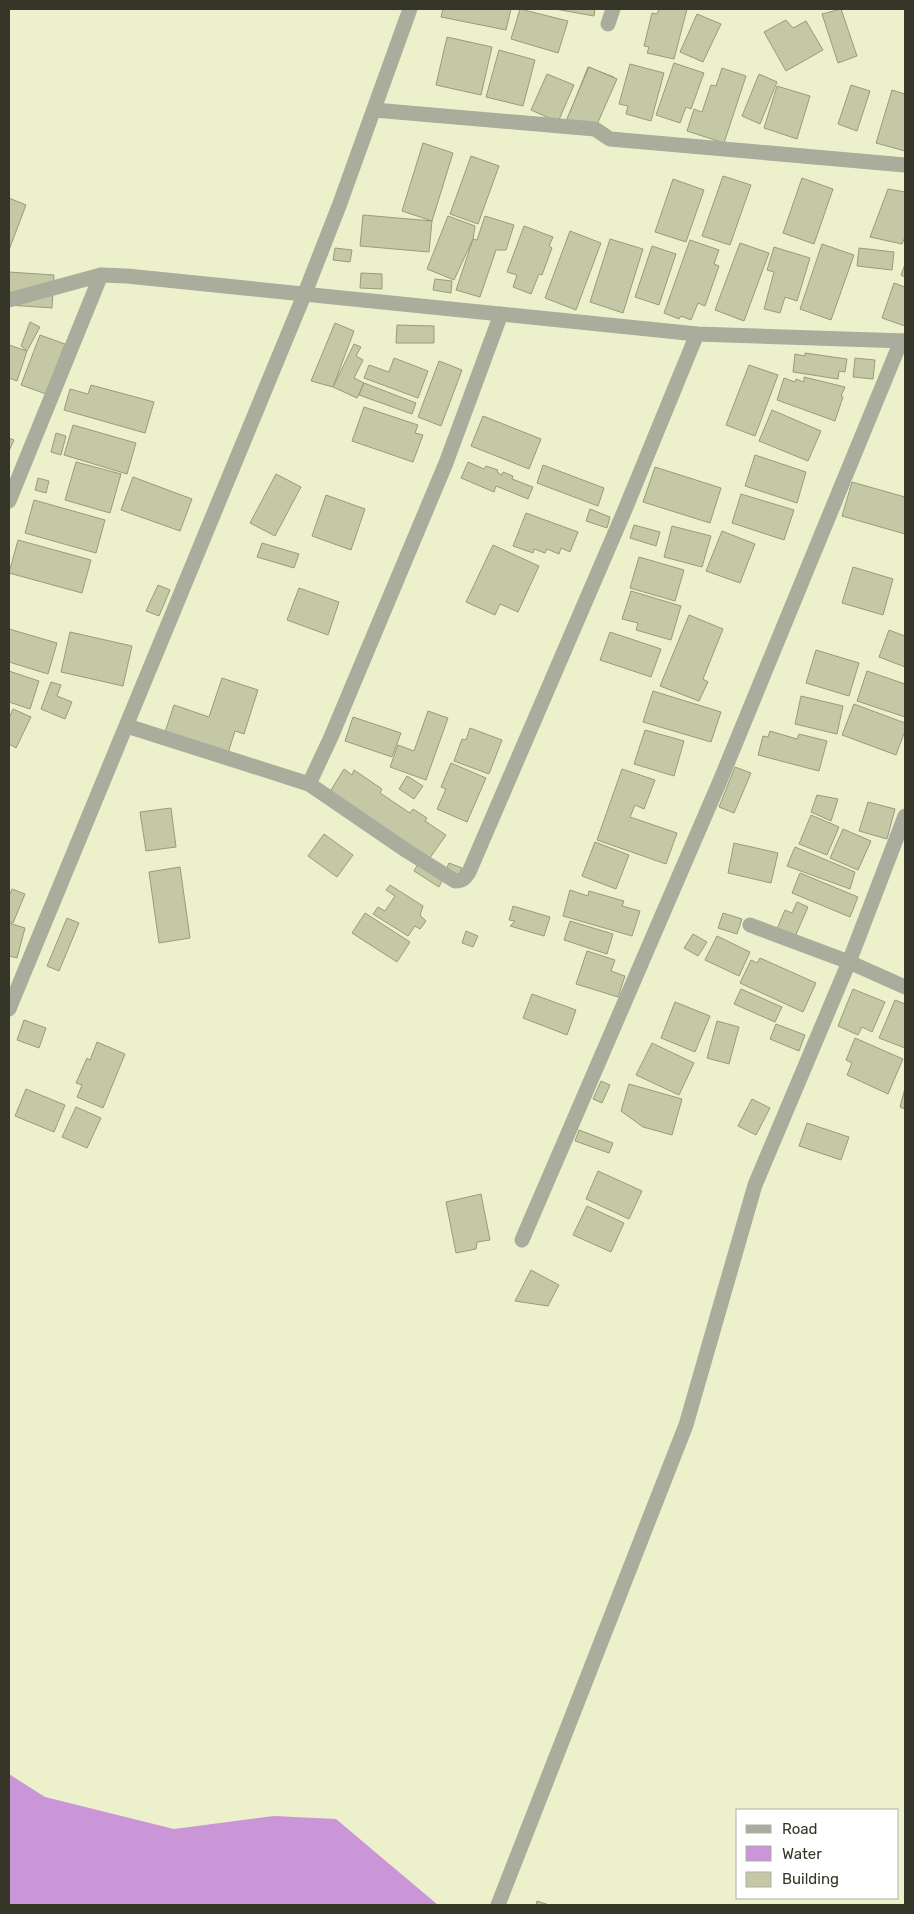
<svg xmlns="http://www.w3.org/2000/svg" width="914" height="1914" font-family="Rubik,sans-serif">
<rect width="100%" height="100%" fill="#ecf1cc"/>
<polygon fill="#cb96d8" points="9,1774 45,1797 174,1829 274,1816 336,1819 438,1905 9,1905"/>
<g fill="#c4c8a4" stroke="#989c79">
<polygon points="443,9 511,9 506,30 441,17"/>
<polygon points="520,9 568,21 558,53 511,39"/>
<polygon points="555,9 595,9 594,16"/>
<polygon points="659,9 687,9 674,59 647,53 649,47 644,46 652,13 657,14"/>
<polygon points="841,9 857,56 838,63 822,14"/>
<polygon points="697,14 721,24 703,62 680,52"/>
<polygon points="786,20 793,28 806,21 823,50 786,71 764,32"/>
<polygon points="447,37 492,47 481,95 436,85"/>
<polygon points="499,50 535,60 523,106 486,97"/>
<polygon points="674,63 704,73 691,109 686,107 680,123 656,115"/>
<polygon points="630,64 664,73 651,121 626,114 628,106 619,104"/>
<polygon points="588,67 614,77 592,130 567,120"/>
<polygon points="589,67 617,79 595,129 566,121"/>
<polygon points="722,68 746,76 724,143 687,131 694,109 702,112 711,85 716,86"/>
<polygon points="547,74 574,85 558,122 531,110"/>
<polygon points="759,74 777,82 760,124 742,116"/>
<polygon points="851,85 870,91 857,131 838,124"/>
<polygon points="777,86 810,96 797,139 764,128"/>
<polygon points="892,90 905,94 905,151 876,143"/>
<polygon points="423,143 453,153 432,221 402,211"/>
<polygon points="471,156 499,166 478,224 450,214"/>
<polygon points="723,176 751,185 730,245 702,236"/>
<polygon points="802,178 833,189 814,244 783,233"/>
<polygon points="673,179 704,190 686,242 655,232"/>
<polygon points="888,189 905,192 905,237 902,244 870,237"/>
<polygon points="9,198 26,205 9,250"/>
<polygon points="363,215 432,221 429,252 360,246"/>
<polygon points="448,216 475,226 473,239 454,280 427,269"/>
<polygon points="485,216 514,225 506,250 496,250 480,297 456,290 473,239 477,240"/>
<polygon points="524,226 553,237 549,246 552,248 542,275 539,274 531,294 513,287 517,275 507,272"/>
<polygon points="570,231 601,243 576,310 545,298"/>
<polygon points="610,239 643,249 623,313 590,302"/>
<polygon points="690,240 719,250 714,264 719,266 705,306 698,303 691,320 681,316 679,319 664,313"/>
<polygon points="740,243 769,253 744,321 715,310"/>
<polygon points="822,244 854,255 831,320 800,309"/>
<polygon points="652,246 676,254 659,305 635,297"/>
<polygon points="774,247 810,258 797,301 785,297 780,313 764,309 774,272 767,270"/>
<polygon points="335,248 352,250 350,262 333,260"/>
<polygon points="859,248 894,252 892,270 857,266"/>
<polygon points="905,264 905,277 901,275"/>
<polygon points="9,272 54,275 52,308 9,305"/>
<polygon points="361,273 382,274 382,289 360,288"/>
<polygon points="435,279 452,281 451,293 433,290"/>
<polygon points="894,283 905,287 905,326 882,318"/>
<polygon points="30,322 40,327 27,351 21,346"/>
<polygon points="335,323 354,331 333,387 311,381"/>
<polygon points="397,325 434,326 434,343 396,343"/>
<polygon points="40,335 65,344 46,394 21,385"/>
<polygon points="354,344 361,347 356,356 363,360 354,378 364,383 357,398 333,387"/>
<polygon points="9,345 27,351 17,381 9,378"/>
<polygon points="805,353 847,359 845,372 839,371 838,379 793,372 795,354 805,356"/>
<polygon points="394,358 428,371 418,398 364,378 369,365 389,372"/>
<polygon points="855,358 875,360 873,379 853,377"/>
<polygon points="439,361 462,370 441,426 418,417"/>
<polygon points="749,365 778,375 755,436 726,425"/>
<polygon points="804,377 845,387 841,396 843,397 835,421 777,400 784,378 795,382 796,379 804,382"/>
<polygon points="364,383 416,403 412,414 359,395"/>
<polygon points="91,385 154,402 145,433 64,410 70,389 88,394"/>
<polygon points="364,407 418,425 415,433 423,435 413,462 352,441"/>
<polygon points="772,410 821,431 808,461 759,441"/>
<polygon points="483,416 541,439 529,469 471,446"/>
<polygon points="73,425 136,443 127,474 64,455"/>
<polygon points="56,433 66,436 61,455 51,452"/>
<polygon points="9,438 14,440 9,451"/>
<polygon points="755,455 806,472 797,503 745,486"/>
<polygon points="76,462 121,474 110,513 65,500"/>
<polygon points="468,462 484,469 486,466 498,470 497,472 502,475 503,472 513,476 512,479 533,487 528,499 496,486 494,492 461,478"/>
<polygon points="543,465 604,488 598,506 537,483"/>
<polygon points="655,467 721,488 710,523 643,502"/>
<polygon points="276,474 301,487 275,536 250,523"/>
<polygon points="133,477 192,499 180,531 121,510"/>
<polygon points="38,478 49,481 46,493 35,490"/>
<polygon points="852,482 905,497 905,534 842,516"/>
<polygon points="741,494 794,510 784,540 732,523"/>
<polygon points="326,495 365,509 351,550 312,536"/>
<polygon points="34,500 105,520 96,553 25,533"/>
<polygon points="590,509 610,517 607,528 586,521"/>
<polygon points="526,513 578,532 570,552 561,548 559,554 547,549 545,553 534,549 533,553 513,546"/>
<polygon points="634,525 660,532 656,546 630,538"/>
<polygon points="672,526 711,536 702,567 664,557"/>
<polygon points="722,531 755,544 740,583 706,571"/>
<polygon points="18,540 91,560 82,593 9,573"/>
<polygon points="262,543 299,554 294,568 257,557"/>
<polygon points="493,545 539,566 518,612 500,604 495,615 466,602"/>
<polygon points="639,557 684,570 675,601 630,588"/>
<polygon points="853,567 893,579 883,615 842,603"/>
<polygon points="158,585 170,590 159,616 146,611"/>
<polygon points="299,588 339,602 328,635 287,620"/>
<polygon points="631,591 681,606 671,640 636,630 638,623 622,619"/>
<polygon points="689,615 723,629 703,679 708,682 699,701 660,686"/>
<polygon points="9,629 57,643 48,674 9,662"/>
<polygon points="889,630 905,636 905,667 879,657"/>
<polygon points="70,632 132,646 123,686 61,672"/>
<polygon points="610,632 661,649 651,677 600,660"/>
<polygon points="816,650 859,663 849,696 806,683"/>
<polygon points="9,671 39,681 30,709 9,702"/>
<polygon points="867,671 905,684 905,717 857,701"/>
<polygon points="222,678 258,690 244,734 235,731 228,753 165,732 174,705 209,717"/>
<polygon points="51,682 61,685 57,696 72,702 65,719 41,709"/>
<polygon points="653,691 721,712 711,742 643,722"/>
<polygon points="801,696 843,706 837,734 795,724"/>
<polygon points="854,704 905,723 905,731 896,755 842,735"/>
<polygon points="13,709 31,717 16,748 9,744 9,718"/>
<polygon points="428,711 448,718 426,780 390,767 398,745 414,751"/>
<polygon points="353,717 401,733 392,757 345,741"/>
<polygon points="470,728 502,740 489,774 454,761 462,739 466,740"/>
<polygon points="645,730 684,741 674,776 634,764"/>
<polygon points="770,731 797,739 799,734 827,741 819,771 758,755 763,736 768,737"/>
<polygon points="451,763 486,778 467,822 437,809 446,789 441,787"/>
<polygon points="735,767 751,773 734,813 719,807"/>
<polygon points="344,769 352,775 354,770 382,789 380,793 410,813 413,809 427,818 425,821 446,835 427,862 328,795"/>
<polygon points="622,769 655,780 644,809 635,805 630,817 677,833 666,864 597,840"/>
<polygon points="407,776 423,786 414,799 399,789"/>
<polygon points="817,795 838,799 831,821 811,812"/>
<polygon points="868,802 895,809 887,839 859,831"/>
<polygon points="171,808 176,847 146,851 140,812"/>
<polygon points="811,815 839,827 827,855 799,844"/>
<polygon points="843,829 871,841 858,870 830,858"/>
<polygon points="324,834 353,855 337,877 308,856"/>
<polygon points="595,842 629,855 616,889 582,876"/>
<polygon points="734,843 778,853 771,883 728,873"/>
<polygon points="795,847 855,872 850,889 787,866"/>
<polygon points="419,862 444,877 439,887 414,871"/>
<polygon points="449,863 462,868 458,877 445,872"/>
<polygon points="180,867 190,938 159,943 149,872"/>
<polygon points="800,873 858,897 850,917 792,893"/>
<polygon points="390,885 423,906 420,915 426,921 420,929 415,926 408,936 373,914 378,907 385,911 395,896 386,890"/>
<polygon points="12,889 25,894 13,923 9,921 9,896"/>
<polygon points="570,890 588,896 589,891 624,901 622,906 640,911 632,936 563,916"/>
<polygon points="797,902 808,907 794,939 776,931 785,910 792,913"/>
<polygon points="513,906 550,917 544,936 510,926 515,921 509,920"/>
<polygon points="365,913 410,942 397,962 352,933"/>
<polygon points="723,913 742,919 737,934 718,928"/>
<polygon points="67,918 79,923 59,971 47,966"/>
<polygon points="570,921 613,934 607,954 564,940"/>
<polygon points="9,923 25,928 17,958 9,956"/>
<polygon points="466,931 478,936 473,947 462,943"/>
<polygon points="693,934 707,942 698,956 684,948"/>
<polygon points="717,936 750,952 739,976 705,960"/>
<polygon points="587,951 615,960 611,971 625,976 618,997 576,984"/>
<polygon points="760,958 816,983 803,1012 740,983 751,960 757,963"/>
<polygon points="741,989 782,1007 775,1022 734,1004"/>
<polygon points="853,989 885,1002 872,1032 862,1027 858,1035 838,1026"/>
<polygon points="532,994 576,1010 567,1035 523,1018"/>
<polygon points="895,1000 905,1004 905,1048 879,1038"/>
<polygon points="675,1002 710,1016 695,1052 661,1038"/>
<polygon points="24,1020 46,1028 39,1048 17,1040"/>
<polygon points="717,1021 739,1027 729,1064 707,1058"/>
<polygon points="776,1024 805,1035 799,1051 770,1039"/>
<polygon points="855,1038 903,1059 888,1094 847,1075 852,1063 846,1060"/>
<polygon points="97,1042 125,1054 103,1108 77,1097 82,1085 76,1083 87,1058 90,1060"/>
<polygon points="652,1043 694,1063 679,1095 636,1075"/>
<polygon points="601,1081 610,1085 602,1103 593,1099"/>
<polygon points="629,1084 682,1099 672,1135 643,1127 621,1111"/>
<polygon points="905,1088 905,1109 900,1107"/>
<polygon points="26,1089 65,1105 54,1132 15,1116"/>
<polygon points="752,1099 770,1108 756,1135 738,1126"/>
<polygon points="76,1107 101,1118 87,1148 62,1137"/>
<polygon points="807,1123 849,1137 841,1160 799,1146"/>
<polygon points="579,1130 613,1143 609,1153 575,1141"/>
<polygon points="598,1171 642,1191 629,1219 586,1199"/>
<polygon points="481,1194 490,1240 477,1242 476,1249 456,1253 446,1202"/>
<polygon points="587,1206 624,1223 611,1252 573,1235"/>
<polygon points="531,1270 559,1285 548,1306 515,1301"/>
<polygon points="537,1901 549,1905 536,1905"/>
</g>
<g fill="none" stroke-linecap="round" stroke-linejoin="round">
<g stroke="#aaac9c" stroke-width="15">
<polyline points="608,24 613,9"/>
<polyline points="374,110 595,129 610,139 905,165"/>
<polyline points="9,300 101,275 127,276 697,334 905,341"/>
<polyline points="9,501 101,275"/>
<path d="M127 726 309 784 407 851 455 881C463 881 465 878 469 872L624 512 697 334"/>
<polyline points="309,784 331,737 446,463 501,314"/>
<polyline points="750,925 849,962 905,987"/>
<polyline points="9,1009 305,293 339,206 410,9"/>
<polyline points="522,1240 720,781 901,341"/>
<polyline points="498,1905 686,1425 755,1185 849,962 905,816"/>
</g>
</g>
<rect width="914" height="1914" fill="none" stroke="#353628" stroke-width="20"/>
<rect x="736" y="1809" width="162" height="90" fill="#ffffff" stroke="#aeafa9"/>
<rect x="746" y="1825" width="25" height="8" fill="#aaac9c" stroke="#aeafa9"/>
<text x="782" y="1834" font-size="15" fill="#353628">Road</text>
<rect x="746" y="1846" width="25" height="15" fill="#cb96d8" stroke="#aeafa9"/>
<text x="782" y="1859" font-size="15" fill="#353628">Water</text>
<rect x="746" y="1872" width="25" height="15" fill="#c4c8a4" stroke="#aeafa9"/>
<text x="782" y="1884" font-size="15" fill="#353628">Building</text>
</svg>
